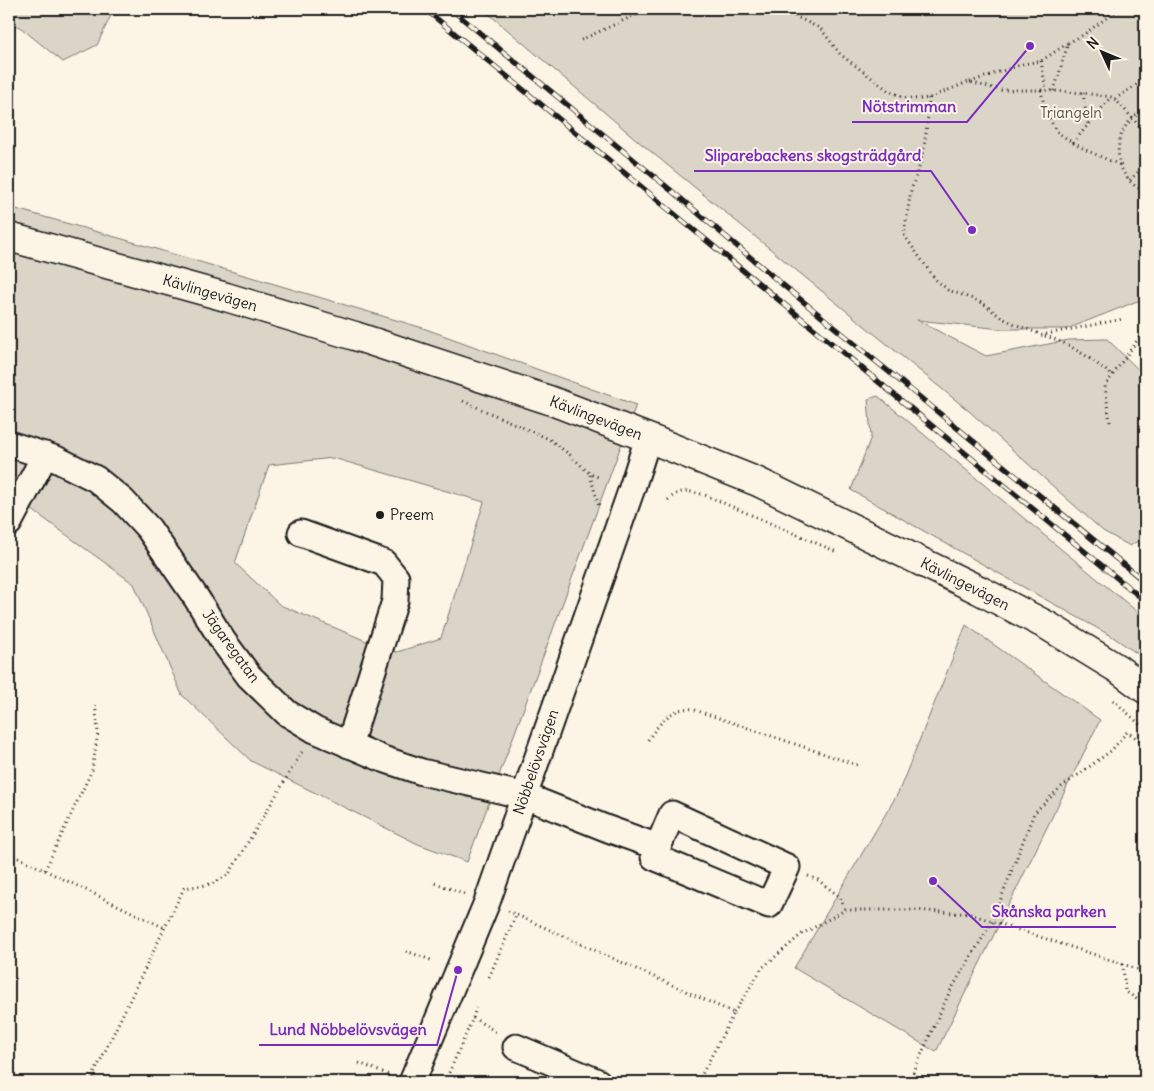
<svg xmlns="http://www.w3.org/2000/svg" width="1154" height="1091" font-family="Delius,sans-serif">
<rect width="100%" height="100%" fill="#fcf5e5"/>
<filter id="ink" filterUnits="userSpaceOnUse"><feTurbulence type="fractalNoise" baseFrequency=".02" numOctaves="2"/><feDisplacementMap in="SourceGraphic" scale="10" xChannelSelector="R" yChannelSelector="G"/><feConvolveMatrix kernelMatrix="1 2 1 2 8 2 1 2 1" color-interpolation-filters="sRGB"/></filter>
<g filter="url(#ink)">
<g fill="#dbd5c8" stroke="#7c7872" fill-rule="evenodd">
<polygon points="9,9 114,9 97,45 63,62 21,28 9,22"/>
<polygon points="483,9 1145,9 1145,298 1067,329 1001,329 917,320 986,356 1069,340 1107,339 1145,376 1145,542 1142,538 1130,546 1103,531 969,411 644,146"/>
<path d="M9 207 119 238 423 328 636 405 467 862 418 844 251 761 182 695 134 584 9 493ZM333 458 484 502 441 638 397 652 381 647 280 605 235 563 269 465Z"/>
<polygon points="878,396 1044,535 1145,618 1145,659 1113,637 1000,574 851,490 871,437 868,399"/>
<polygon points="966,625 1100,720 936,1052 794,968 898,793"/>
</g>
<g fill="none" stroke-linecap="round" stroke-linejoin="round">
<defs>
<g id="minor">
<polyline points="9,444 56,459 96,479 123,501 149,529 197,599 223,641 249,676 287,713 315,730 383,759 422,772 525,796 608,829 658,847 654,857 769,905 787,867 672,814 658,847"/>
<polyline points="9,523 45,455"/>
<polyline points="301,533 384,563 396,578 395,601 349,745"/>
<polyline points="516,1047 598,1082"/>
<polyline points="412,1082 487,902 632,488 648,438"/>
</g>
<polyline id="major" points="9,237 226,297 355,336 549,400 648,438 758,482 979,590 1048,626 1118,669 1145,689"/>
</defs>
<use href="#minor" stroke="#1c1c1c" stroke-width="29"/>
<use href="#major" stroke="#1c1c1c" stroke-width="31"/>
<g stroke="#1c1c1c" stroke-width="3" stroke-dasharray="1 4" stroke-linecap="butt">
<polyline points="781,9 821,29 840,54 889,91 905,98 920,99 929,98 968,82 1001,90 1041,90 1083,93 1112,97 1115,99 1145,79"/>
<polyline points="581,40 633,16 651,9"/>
<polyline points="1041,61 1046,90"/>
<polyline points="970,82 1023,64 1041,61 1068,43"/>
<polyline points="1041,90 1045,110 1056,131 1073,143 1090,152 1120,165"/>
<polyline points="1054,91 1068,43 1083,35 1119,9"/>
<polyline points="1083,93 1088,126"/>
<polyline points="929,98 928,116 923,156 911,190 904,235 935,279 948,290 976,300 985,305 1002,318 1017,325 1042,335 1123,319"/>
<polyline points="1115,99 1145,132"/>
<path d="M1145 110C1140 113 1133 117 1129 122 1110 144 1117 181 1145 191"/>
<polyline points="1073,143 1111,97"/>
<polyline points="1130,180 1145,165"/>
<path d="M1045 336C1070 343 1091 359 1112 375"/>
<polyline points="463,401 549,439 569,454 590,474 601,478"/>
<polyline points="1110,422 1105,386 1145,329"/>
<polyline points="590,475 599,507"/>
<path d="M668 500C681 488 689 491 705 495L837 552"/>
<polyline points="1113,700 1145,729"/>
<path d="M648 740C658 725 672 706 692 709L860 766"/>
<polyline points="9,853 165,928"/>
<polyline points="45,870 92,770 98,732 95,702"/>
<polyline points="808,876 818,880 840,897 845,910"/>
<polyline points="435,883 465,894"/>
<polyline points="508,911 734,1013 698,1082"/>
<polyline points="406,951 431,960"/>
<polyline points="1123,964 1125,991 1145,1005"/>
<polyline points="489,977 516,915"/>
<polyline points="734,1013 762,968 802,934 845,910 914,910 970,914 1123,964 1145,972"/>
<polyline points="473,1018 498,1033"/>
<polyline points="359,1063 389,1075"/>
<polyline points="90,1082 184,888 212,884 229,874 302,752"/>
<polyline points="445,1082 473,1018 476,1008"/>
<polyline points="909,1082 949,993 992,922 1034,813 1060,788 1111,751 1127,732 1139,740 1145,734"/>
</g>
<use href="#minor" stroke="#fcf5e5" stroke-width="25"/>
<use href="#major" stroke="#fcf5e5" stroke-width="28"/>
<defs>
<g id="rail">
<polyline points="425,9 1145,601"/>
<polyline points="451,9 673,192 783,285 1145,582"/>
</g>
</defs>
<use href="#rail" stroke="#1c1c1c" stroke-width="5.5"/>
<use href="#rail" stroke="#fcf5e5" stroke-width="4" stroke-dasharray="11" stroke-linecap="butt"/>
</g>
</g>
<circle fill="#1c1c1c" stroke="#fcf5e5" stroke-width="2" cx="380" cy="515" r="5"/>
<g text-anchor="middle" stroke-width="4" stroke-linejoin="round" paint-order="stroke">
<g font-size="15" fill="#555450" stroke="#fcf5e5">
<text x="1071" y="118">Triangeln</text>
</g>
<g font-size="15" fill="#1c1c1c" stroke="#fcf5e5">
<text transform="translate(210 293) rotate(16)" y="5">Kävlingevägen</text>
<text transform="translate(596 418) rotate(21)" y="5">Kävlingevägen</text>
<text transform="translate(965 584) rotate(27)" y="5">Kävlingevägen</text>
<text transform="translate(231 646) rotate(54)" y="5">Jägaregatan</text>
<text transform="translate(536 762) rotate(-71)" y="5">Nöbbelövsvägen</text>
</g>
<g font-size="15" fill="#1c1c1c" stroke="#fcf5e5" text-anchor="start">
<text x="390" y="520">Preem</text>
</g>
</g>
<path fill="none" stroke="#7b2cbf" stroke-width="2" d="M1030 46L967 122H852M972 230L931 171H694M933 881L982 927H1116M458 970L437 1045H259"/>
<g fill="#7b2cbf" stroke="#fcf5e5" stroke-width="2">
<circle cx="1030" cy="46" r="5"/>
<circle cx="972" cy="230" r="5"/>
<circle cx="933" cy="881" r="5"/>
<circle cx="458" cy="970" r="5"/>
</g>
<g font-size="16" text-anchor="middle" font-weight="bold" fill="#7b2cbf" stroke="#fcf5e5" stroke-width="4" stroke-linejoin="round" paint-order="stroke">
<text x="909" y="112">Nötstrimman</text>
<text x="813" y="161">Sliparebackens skogsträdgård</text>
<text x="1049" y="917">Skånska parken</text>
<text x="348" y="1035">Lund Nöbbelövsvägen</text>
</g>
<rect width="1154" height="1091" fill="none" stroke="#fcf5e5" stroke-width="30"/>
<rect x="15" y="15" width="1124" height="1061" fill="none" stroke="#1c1c1c" stroke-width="2" filter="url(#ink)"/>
<g transform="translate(1102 52) rotate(314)" stroke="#fcf5e5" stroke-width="4" paint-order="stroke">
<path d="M0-4L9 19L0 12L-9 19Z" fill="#1c1c1c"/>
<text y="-8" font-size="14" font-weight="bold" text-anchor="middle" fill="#1c1c1c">N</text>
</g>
</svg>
